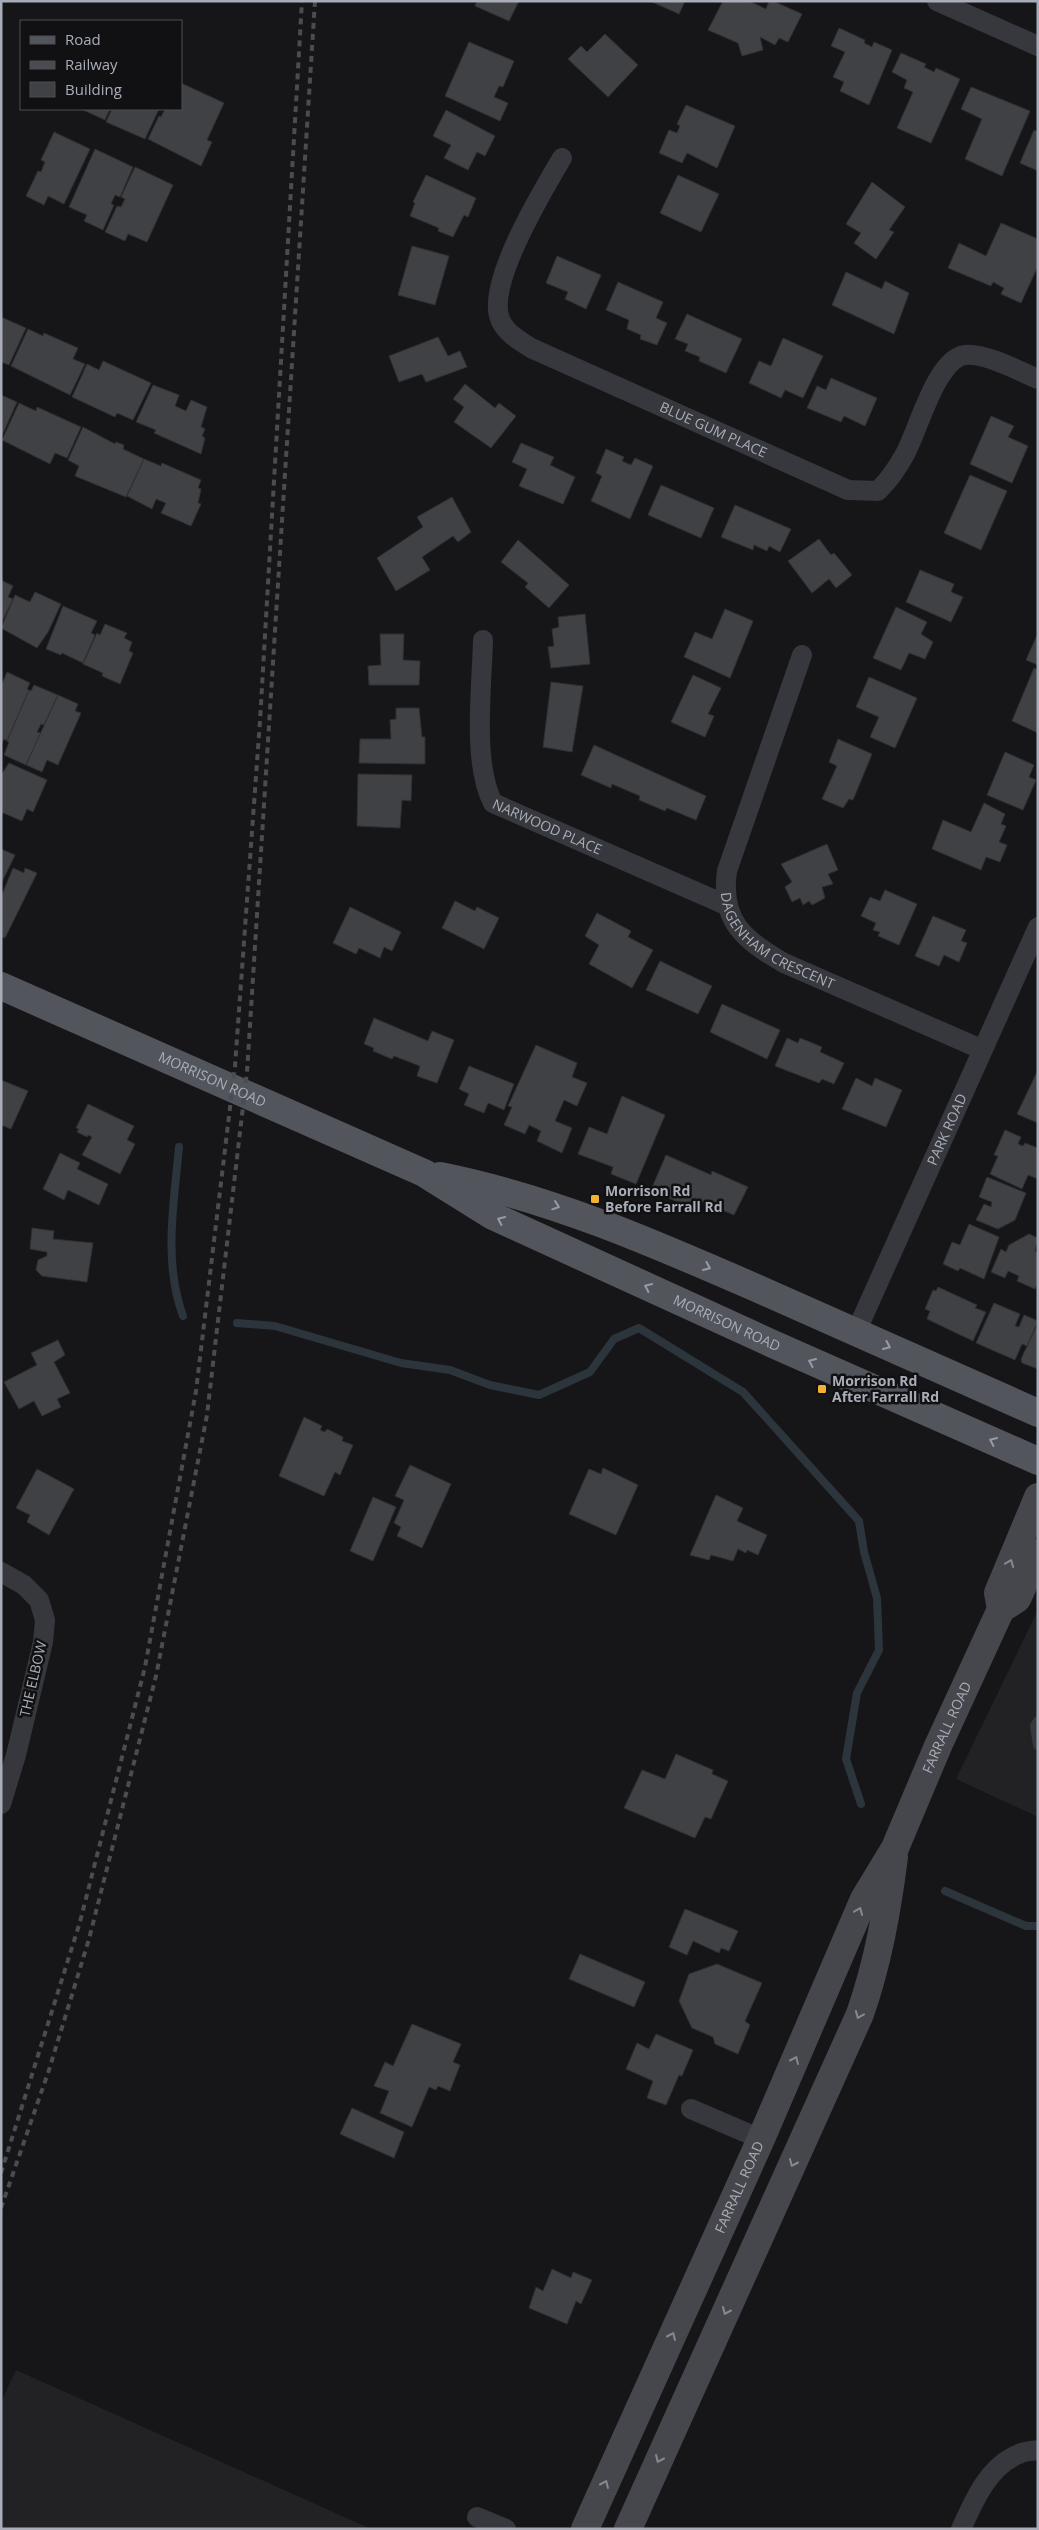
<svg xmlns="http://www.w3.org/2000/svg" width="1039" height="2530" font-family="'Open Sans',sans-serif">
<rect width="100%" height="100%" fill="#161618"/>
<g fill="#222225">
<polygon points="1038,1610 1038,1817 956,1779"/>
<polygon points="16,2370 371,2529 1,2529 1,2402"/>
</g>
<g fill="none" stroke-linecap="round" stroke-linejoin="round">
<g stroke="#2c353c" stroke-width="8">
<path d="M179 1147C174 1203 163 1261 183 1316"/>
<polyline points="237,1323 275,1326 401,1363 450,1370 490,1385 539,1395 590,1372 614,1339 639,1328 743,1392 859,1521 864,1552 877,1598 879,1650 857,1693 846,1759 861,1804"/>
<polyline points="945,1891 1026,1926 1038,1926"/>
</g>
</g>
<g fill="#404145" stroke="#303034">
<polygon points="477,1 519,1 509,21 475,6"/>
<polygon points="650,1 685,1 679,14"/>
<polygon points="723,1 749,1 766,9 769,1 773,1 802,14 788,42 779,38 775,45 760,37 763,50 742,56 738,43 708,30"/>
<polygon points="839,28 865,40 864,43 872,47 874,42 892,50 869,105 840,91 844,82 833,77 845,52 831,46"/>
<polygon points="605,34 638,65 608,97 568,59 581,46 587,52"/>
<polygon points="469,42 514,61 503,87 499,86 494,97 508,103 500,121 445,96"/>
<polygon points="901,53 926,64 924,67 934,72 936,68 960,79 931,143 897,128 913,92 904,88 907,80 892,72"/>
<polygon points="181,83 224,103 207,140 212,142 201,166 148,139 159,116 161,117 165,109 181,109"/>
<polygon points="971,87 1030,111 1002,176 965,159 982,119 961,109"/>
<polygon points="686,105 735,126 717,168 687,153 682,163 659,153 669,130 677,133 680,126 677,124"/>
<polygon points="81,109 110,109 105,120"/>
<polygon points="112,109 159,109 145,139 106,122"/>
<polygon points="446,110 495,136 485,156 477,152 468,170 444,158 451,145 433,136"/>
<polygon points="1034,130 1038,132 1038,171 1020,163"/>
<polygon points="54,132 90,149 64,204 48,196 44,205 26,196 38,171 41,172 45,162 41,160"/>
<polygon points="95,149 133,167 120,197 115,195 111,204 114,205 103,230 84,221 87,215 69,207"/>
<polygon points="135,167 173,185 147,242 128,234 125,241 105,232 117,206 121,207 125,199 121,197"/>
<polygon points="426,175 476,198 468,217 464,215 453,237 438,231 439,228 410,216 415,203 413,202"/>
<polygon points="678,175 719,194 701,232 660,213"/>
<polygon points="872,182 905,207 889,230 894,232 876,259 854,243 861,233 846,224"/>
<polygon points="1001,223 1038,239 1038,266 1021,303 1001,294 1004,288 993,282 991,286 948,268 959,243 986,256"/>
<polygon points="412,246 449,256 435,305 398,295"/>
<polygon points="557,256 601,275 586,309 565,299 568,292 546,283"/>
<polygon points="846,272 882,289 885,281 909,293 894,334 832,305"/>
<polygon points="618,282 663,302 656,318 667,323 657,345 640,339 641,335 627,329 629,320 606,310"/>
<polygon points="687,314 742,339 726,373 699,361 700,357 685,351 688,344 675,339"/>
<polygon points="1,317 26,328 9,365 1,362"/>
<polygon points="28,329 43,336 44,333 78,348 73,359 85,364 70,395 11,366"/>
<polygon points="438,337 448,356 460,351 467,367 426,382 422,374 399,382 389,356"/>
<polygon points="783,338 823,356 803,398 785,390 781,398 749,383 759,361 771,366"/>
<polygon points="103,361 151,383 133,420 117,413 115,417 72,397 87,364 99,370"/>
<polygon points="831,378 877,398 865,426 844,416 841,422 807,408 817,386 826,390"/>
<polygon points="465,384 495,408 499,403 516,416 491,448 454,422 464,407 453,399"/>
<polygon points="153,385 179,395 175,406 186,411 191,400 207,407 201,427 205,429 202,436 205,438 201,454 154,433 156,430 136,422"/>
<polygon points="1,395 17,402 1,438"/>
<polygon points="19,403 36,411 37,407 81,427 67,458 55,453 50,464 2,440"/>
<polygon points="991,416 1014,426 1008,437 1028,446 1012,483 970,464"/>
<polygon points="83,427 115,444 116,442 124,445 123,449 144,459 126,497 75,476 79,466 68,460"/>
<polygon points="521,443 554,457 550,465 575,477 563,504 519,486 527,469 512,462"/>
<polygon points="606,449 624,457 622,461 631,465 635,458 653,466 630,519 591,501 602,476 596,473"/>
<polygon points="144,459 161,466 162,463 201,480 198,488 201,489 198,503 201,504 191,526 161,513 166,503 156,499 152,509 127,496"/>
<polygon points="970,475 1007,491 981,550 944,533"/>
<polygon points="661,485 714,508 701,538 648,515"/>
<polygon points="452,497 471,532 458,542 453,536 422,557 430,570 396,591 377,558 423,527 417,517"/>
<polygon points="735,505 791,529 780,552 769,546 767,551 754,545 753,550 721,537"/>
<polygon points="819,539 831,555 834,553 852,575 836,588 829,579 812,593 788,561"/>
<polygon points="518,540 569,585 549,608 525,587 528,583 501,562"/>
<polygon points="920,570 954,584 951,592 963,597 951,622 906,602"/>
<polygon points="1,580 13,586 8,597 13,599 1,624"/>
<polygon points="35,592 61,604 48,632 37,648 1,628 15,595 30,602"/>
<polygon points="63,606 97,621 91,633 95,635 83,663 62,653 61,655 46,649"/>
<polygon points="896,607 927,622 921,634 933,642 925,659 909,653 901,670 873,658"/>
<polygon points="725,609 753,621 730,678 684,657 695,632 712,639"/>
<polygon points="585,614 590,664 551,668 548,647 554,646 552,629 559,627 558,617"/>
<polygon points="105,624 127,633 124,638 132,642 129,651 133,653 120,684 102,676 103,673 83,664 97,633 100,635"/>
<polygon points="1038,633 1038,665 1026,660"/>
<polygon points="380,634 404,634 403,660 420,661 419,685 369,685 368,666 381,665"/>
<polygon points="1034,668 1038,670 1038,733 1012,721"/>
<polygon points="7,672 30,683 27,689 29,690 7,741 4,739 1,745 1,686"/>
<polygon points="693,675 721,688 708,714 714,716 705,737 671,722"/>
<polygon points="869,677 917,698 895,748 870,737 879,717 856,707"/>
<polygon points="551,682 583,686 572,752 543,747"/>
<polygon points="34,685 58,695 44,725 41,724 37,732 41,733 26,765 4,755 9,742 7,741 29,690 31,691"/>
<polygon points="58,695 78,704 75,711 81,713 58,765 47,760 42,772 26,765"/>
<polygon points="396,708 419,708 422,737 425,737 425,764 359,763 360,739 391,739 390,720 396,719"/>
<polygon points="838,739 872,754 853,800 849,799 843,808 822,799 837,766 829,762"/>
<polygon points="594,745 706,796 696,820 667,808 665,811 639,800 640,796 612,784 611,788 581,775"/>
<polygon points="1005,752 1034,765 1029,777 1036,780 1023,810 987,795"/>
<polygon points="9,763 47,780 33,812 27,809 22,821 1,812 1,775"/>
<polygon points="358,774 412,775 411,801 402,800 400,828 357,826"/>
<polygon points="984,803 1005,814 1001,824 1006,826 999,842 1007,845 1000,862 986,857 981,870 932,849 943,820 971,832"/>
<polygon points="827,844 838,870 828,874 833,884 822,887 825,898 812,905 809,901 803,905 800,898 792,902 785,887 792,882 781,864"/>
<polygon points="1,849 15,855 1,884"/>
<polygon points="13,868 24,873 25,868 37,873 5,938 1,937 1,897"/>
<polygon points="885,890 917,904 899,945 878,936 880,932 873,930 876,923 861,916 870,897 880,901"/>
<polygon points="455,901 475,911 477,907 499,918 484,949 442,928"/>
<polygon points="350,907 401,932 392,951 384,947 380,958 359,948 356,954 333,943"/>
<polygon points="597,913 631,931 628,937 653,950 632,988 589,964 599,945 585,936"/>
<polygon points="933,916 966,930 961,941 967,943 959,962 944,955 939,966 915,956"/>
<polygon points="660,961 712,986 698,1014 646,990"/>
<polygon points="722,1004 780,1030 767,1059 710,1032"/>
<polygon points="374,1018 428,1041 432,1031 454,1040 437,1083 417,1076 420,1066 394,1056 392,1059 373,1051 374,1048 364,1044"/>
<polygon points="787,1038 798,1043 800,1038 822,1047 820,1052 844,1063 834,1084 822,1079 819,1083 775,1066"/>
<polygon points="536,1045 577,1063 572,1077 587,1083 577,1106 564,1100 555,1121 572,1128 562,1153 537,1141 541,1131 529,1125 525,1134 504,1125 512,1107 508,1106"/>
<polygon points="469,1066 514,1084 504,1110 488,1103 484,1113 464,1105 469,1094 459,1089"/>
<polygon points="1037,1072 1038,1072 1038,1123 1017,1114"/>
<polygon points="856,1078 872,1086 875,1078 902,1090 886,1127 842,1109"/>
<polygon points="1,1080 28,1091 11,1129 1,1125"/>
<polygon points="622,1096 665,1115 636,1184 611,1174 613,1167 578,1154 589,1127 607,1134"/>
<polygon points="88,1104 134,1126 127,1140 135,1144 120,1174 82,1155 92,1137 88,1135 87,1137 77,1132 79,1129 76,1128"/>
<polygon points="1005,1130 1021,1137 1018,1144 1023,1146 1025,1143 1038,1148 1038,1179 1028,1175 1022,1189 990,1174 998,1156 994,1155"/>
<polygon points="60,1153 80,1163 77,1169 108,1184 99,1205 68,1190 64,1200 43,1189"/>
<polygon points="666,1155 711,1175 712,1171 748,1187 734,1215 693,1198 689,1207 651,1190"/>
<polygon points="987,1177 1026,1193 1015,1220 998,1229 976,1220 984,1204 991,1207 992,1202 979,1197"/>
<polygon points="969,1224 999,1237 984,1279 960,1268 958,1271 943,1264 952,1242 960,1245"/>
<polygon points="32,1228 54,1231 53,1239 93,1243 87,1282 42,1276 36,1270 38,1260 47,1256 47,1252 30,1249"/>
<polygon points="1029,1234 1038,1238 1035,1251 1038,1253 1038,1283 1035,1289 1017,1281 1019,1276 1008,1271 1005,1278 991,1272 1001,1249 1006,1252 1009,1245"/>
<polygon points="938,1287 977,1305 975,1308 986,1312 973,1341 927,1319 930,1311 925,1309 933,1290 936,1291"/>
<polygon points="994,1303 1020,1314 1015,1326 1019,1327 1024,1315 1038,1321 1027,1346 1022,1344 1015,1360 976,1343"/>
<polygon points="1038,1323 1038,1369 1022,1363 1021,1359"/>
<polygon points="58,1340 65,1355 54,1362 70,1393 57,1399 61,1407 42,1416 34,1401 19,1409 4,1382 37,1365 31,1353"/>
<polygon points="304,1417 322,1426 320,1430 325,1432 327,1429 343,1437 342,1441 353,1445 340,1475 335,1472 324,1496 279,1476"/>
<polygon points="410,1465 451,1484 422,1548 397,1536 401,1527 394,1523 404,1500 395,1496"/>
<polygon points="603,1468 638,1485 616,1535 569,1514 589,1469 601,1474"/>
<polygon points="37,1469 74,1489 49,1535 27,1522 30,1515 16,1508"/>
<polygon points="716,1495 743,1508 737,1521 767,1535 758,1555 747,1550 746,1553 738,1549 733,1561 711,1555 709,1560 690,1555"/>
<polygon points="373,1497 396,1507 373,1561 350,1551"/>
<polygon points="676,1754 713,1770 712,1774 728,1781 711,1819 705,1817 695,1838 624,1808 642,1770 665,1779"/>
<polygon points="685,1909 738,1931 729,1951 721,1948 719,1953 693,1941 687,1955 669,1947"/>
<polygon points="580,1954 645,1982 634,2007 569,1979"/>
<polygon points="717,1964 762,1983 745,2021 750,2025 738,2054 715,2044 713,2037 692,2028 679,2001 689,1974"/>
<polygon points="412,2024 461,2044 453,2062 460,2065 450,2091 438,2086 436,2090 429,2087 412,2127 380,2113 389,2091 374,2086 385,2062 393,2066"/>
<polygon points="656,2034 693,2050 682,2076 679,2075 666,2105 647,2098 653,2081 626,2069 637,2043 649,2049"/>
<polygon points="352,2108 404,2132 394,2158 340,2134"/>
<polygon points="552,2269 571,2278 573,2272 592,2280 581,2304 576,2301 567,2324 529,2308 536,2287 543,2291"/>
</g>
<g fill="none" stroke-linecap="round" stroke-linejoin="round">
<polyline stroke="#37383d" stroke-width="10" points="1038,1721 1035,1726 1038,1745"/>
<g stroke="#37383d" stroke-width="20">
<polyline points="937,1 1038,46"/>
<path id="s1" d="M562 158C543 190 489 279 499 316 503 331 518 340 531 348L848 490 878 491C889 480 898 467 905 454 918 431 936 359 965 355 986 353 1019 371 1038 379"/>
<path id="s2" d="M483 640C482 686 472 763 493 803L726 905"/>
<path id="s3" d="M802 655 727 871C720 921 744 940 784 963L981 1049"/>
<path id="s4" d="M856 1332 1038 927"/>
<polyline points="1,1572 24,1585 39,1600 45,1620 43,1642 16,1755 1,1804"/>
<polyline points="691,2109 761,2139"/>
<polyline points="477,2517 506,2529"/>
<path d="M961 2529C974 2501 988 2466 1019 2454 1024 2451 1032 2451 1038 2450"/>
</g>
<g stroke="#45474d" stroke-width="28">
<polyline points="1001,1609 1017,1599 1038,1553"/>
<path id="s5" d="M585 2529 761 2139 864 1899 895 1848 938 1746 1001 1609 998 1593 1038 1497"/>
<path d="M628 2529 860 2014C878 1962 887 1912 894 1857"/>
</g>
<g stroke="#53555c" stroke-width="28">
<path id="s6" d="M1 986 424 1173 493 1216 775 1345 1038 1461"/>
<path d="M440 1176C550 1198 651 1242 754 1287 848 1329 943 1371 1038 1413"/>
</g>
<g stroke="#4a4c52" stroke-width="4" stroke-dasharray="6 5" stroke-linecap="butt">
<polyline points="1,2173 80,1922 145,1667 196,1391 235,1066 260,721 302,1"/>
<polyline points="1,2208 49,2070 89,1939 156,1676 207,1415 247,1072 315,1"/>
</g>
</g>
<defs><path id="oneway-chevron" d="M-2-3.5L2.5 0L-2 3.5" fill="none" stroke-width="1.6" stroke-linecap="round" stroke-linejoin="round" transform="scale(1.25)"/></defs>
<g stroke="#979ba6">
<use href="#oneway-chevron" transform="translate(556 1206) rotate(19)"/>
<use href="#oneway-chevron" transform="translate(501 1220) rotate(-155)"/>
<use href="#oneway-chevron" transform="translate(707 1267) rotate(24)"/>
<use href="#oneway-chevron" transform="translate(648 1287) rotate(-155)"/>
<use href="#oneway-chevron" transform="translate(887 1346) rotate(24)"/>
<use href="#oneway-chevron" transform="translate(812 1362) rotate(-156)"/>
<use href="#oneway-chevron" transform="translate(993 1441) rotate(-156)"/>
</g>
<g stroke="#858993">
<use href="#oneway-chevron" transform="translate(1010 1563) rotate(-68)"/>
<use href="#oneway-chevron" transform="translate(859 1911) rotate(-68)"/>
<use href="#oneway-chevron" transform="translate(859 2015) rotate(112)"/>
<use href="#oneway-chevron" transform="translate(795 2060) rotate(-66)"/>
<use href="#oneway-chevron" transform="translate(793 2163) rotate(114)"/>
<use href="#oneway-chevron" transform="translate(726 2311) rotate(114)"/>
<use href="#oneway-chevron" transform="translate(672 2336) rotate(-66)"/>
<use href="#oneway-chevron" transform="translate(659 2459) rotate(114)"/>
<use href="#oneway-chevron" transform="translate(605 2484) rotate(-66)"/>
</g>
<g fill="#f2b134" stroke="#111113" stroke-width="2">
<rect x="590" y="1194" width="10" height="10" rx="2.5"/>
<rect x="817" y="1384" width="10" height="10" rx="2.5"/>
</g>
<g text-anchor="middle" stroke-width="5" stroke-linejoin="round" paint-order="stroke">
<g font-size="14" fill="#a8adb8" stroke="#111113">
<text dy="5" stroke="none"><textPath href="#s1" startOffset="419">BLUE GUM PLACE</textPath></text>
<text dy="5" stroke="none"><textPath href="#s2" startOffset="224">NARWOOD PLACE</textPath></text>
<text dy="5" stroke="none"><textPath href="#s3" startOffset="325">DAGENHAM CRESCENT</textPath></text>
<text dy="5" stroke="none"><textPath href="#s6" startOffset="231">MORRISON ROAD</textPath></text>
<text dy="5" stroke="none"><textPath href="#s4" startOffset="222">PARK ROAD</textPath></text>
<text dy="5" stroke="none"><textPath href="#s6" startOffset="801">MORRISON ROAD</textPath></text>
<text transform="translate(33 1679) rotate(-77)" y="5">THE ELBOW</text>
<text dy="5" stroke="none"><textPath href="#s5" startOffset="880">FARRALL ROAD</textPath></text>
<text dy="5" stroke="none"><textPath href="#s5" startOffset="375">FARRALL ROAD</textPath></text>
</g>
<g font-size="14" font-weight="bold" fill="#a8adb8" stroke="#111113" text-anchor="start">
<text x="605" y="1196">Morrison Rd<tspan x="605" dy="16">Before Farrall Rd</tspan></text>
<text x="832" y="1386">Morrison Rd<tspan x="832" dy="16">After Farrall Rd</tspan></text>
</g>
</g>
<rect width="1039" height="2530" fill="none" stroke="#a8adb8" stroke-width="5"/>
<rect x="20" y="20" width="162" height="90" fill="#111113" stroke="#4d4f55"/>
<rect x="30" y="36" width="25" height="8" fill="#53555c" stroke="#4d4f55"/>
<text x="65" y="45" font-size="15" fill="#a8adb8">Road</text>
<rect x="30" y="61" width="25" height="8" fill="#4a4c52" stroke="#4d4f55"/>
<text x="65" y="70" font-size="15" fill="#a8adb8">Railway</text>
<rect x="30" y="82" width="25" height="15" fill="#404145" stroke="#4d4f55"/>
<text x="65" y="95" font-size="15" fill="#a8adb8">Building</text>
</svg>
